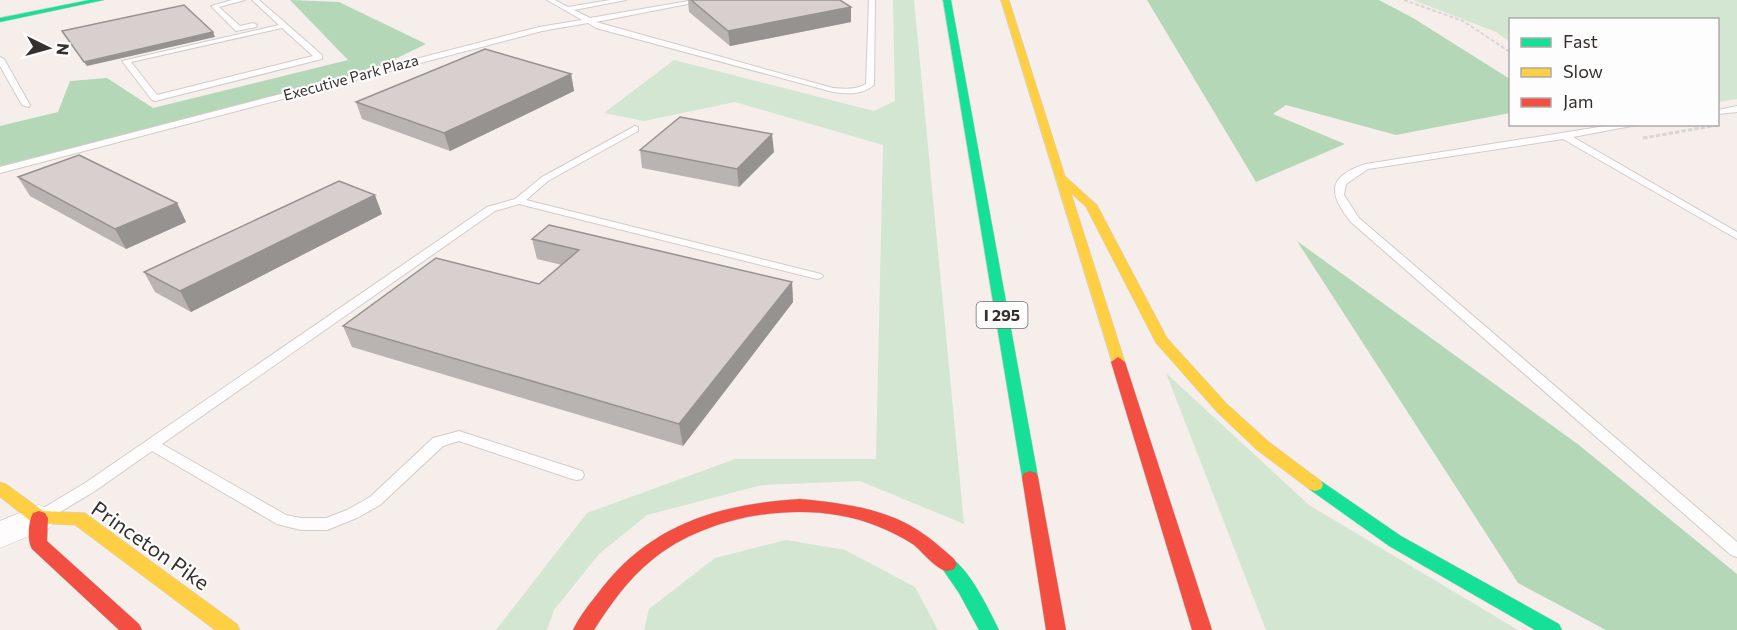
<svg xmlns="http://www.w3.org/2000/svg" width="1737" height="630" font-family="Commissioner,sans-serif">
<rect width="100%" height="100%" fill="#f6eeeb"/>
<g fill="#d2e6d1">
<polygon points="893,0 914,0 964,524 860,481 762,485 647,515 599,554 554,610 547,630 496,630 587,513 735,459 876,459 883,145 735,102 644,121 604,113 674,60 874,111 895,101"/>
<polygon points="1413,0 1737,0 1737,99 1718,102 1718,20 1510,20 1510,42 1496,32"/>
<polygon points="1166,373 1309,505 1518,630 1266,630"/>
<polygon points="786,540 845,550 915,587 938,630 644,630 649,609 715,558"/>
</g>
<g fill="#b3d7b7">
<polygon points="290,0 339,2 426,44 362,75 0,166 0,126 58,112 70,81 107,78 153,108 348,60"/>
<polygon points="1147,0 1379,0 1413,18 1510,79 1510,113 1396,135 1286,105 1273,114 1345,144 1256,182"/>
<polygon points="1297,241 1579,445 1737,574 1737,630 1606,630 1518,583"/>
</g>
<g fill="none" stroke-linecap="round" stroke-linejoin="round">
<defs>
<g id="lane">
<polygon points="232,0 245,0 219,7 240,26 253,23 257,25 256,27 236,31 211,6"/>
<path d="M252 0H259L322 55V59L155 101 152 100 122 61 279 25ZM282 28 313 56 157 95 131 62Z"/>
<path d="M547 0H555L568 7 610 0H626L574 10 590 18 694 0H708L596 22 833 88C845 89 855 90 866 84L869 0H875L874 85C862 95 848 94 833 92L596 28 588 23 542 31 0 173V167L539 27 582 20Z"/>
<polygon points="0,57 4,59 30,105 29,107 22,105 0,66"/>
<polygon points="1737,106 1737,112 1718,114 1718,110"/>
<path d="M1618 124H1642L1573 137 1737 232V239L1563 139 1368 169 1346 184 1344 195 1359 218 1737 542V557L1731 555 1351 222C1328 194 1327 176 1366 164Z"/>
<polygon points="635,126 638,127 638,131 548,181 526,200 821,274 823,276 821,278 817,279 519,204 495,211 162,444 286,515 301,518 326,518 347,510 370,497 433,438 459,431 582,471 584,475 582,479 577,480 572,479 459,441 443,446 380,505 357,518 327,530 301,530 277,524 152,451 95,491 55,515 50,517 45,515 42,511 45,507 85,483 487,207 515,199 542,177"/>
</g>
<polygon id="street" points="39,505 51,509 55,518 51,527 0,548 0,521"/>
<g id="fast">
<polygon points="89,0 104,0 0,22 0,18"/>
<polygon points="943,0 951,0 1038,477 1036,481 1030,483 1024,481 1022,477"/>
<polygon points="1315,479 1321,481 1401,536 1559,624 1562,630 1535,630 1389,546 1309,489 1307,485 1309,481"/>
<path d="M948 557C967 563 990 612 999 630H979L959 593 939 564 942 559Z"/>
</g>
<g id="slow">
<polygon points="1001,0 1009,0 1065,176 1097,205 1167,338 1227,404 1269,442 1321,481 1323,485 1321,489 1315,491 1309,489 1257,450 1217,412 1156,343 1086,207 1071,193 1125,362 1123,365 1113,365"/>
<polygon points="0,482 6,484 43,511 85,513 237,624 240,630 215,630 75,525 33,523 0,497"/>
</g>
<g id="jam">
<polygon points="1118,357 1125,362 1212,630 1192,630 1111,362"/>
<polygon points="1030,471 1036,473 1038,477 1066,630 1046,630 1022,477 1024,473"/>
<path d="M800 499C843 503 890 509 925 535 935 542 945 551 954 559L957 564 954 569C950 571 946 572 941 569 931 563 923 553 914 545 904 538 889 531 877 526 809 498 709 513 652 560 628 579 610 605 594 630H573C580 615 592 601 602 588 653 523 721 504 800 499Z"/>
<path d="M39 511 45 513 48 518 47 541 139 624 142 630H119L32 549C27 540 28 522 33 513Z"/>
</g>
</defs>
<use href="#lane" stroke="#d2ccc9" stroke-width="2"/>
<use href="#street" stroke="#d2ccc9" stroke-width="1"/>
<use href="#fast" stroke="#d2ccc9" stroke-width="1"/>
<use href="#slow" stroke="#d2ccc9" stroke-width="1"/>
<use href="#jam" stroke="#d2ccc9" stroke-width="1"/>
<polyline stroke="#d8d6d5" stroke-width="2" stroke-dasharray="4 2" stroke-linecap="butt" points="1404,0 1463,21 1510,52"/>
<polyline stroke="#d8d6d5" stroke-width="3" stroke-dasharray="4.5 2" stroke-linecap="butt" points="1643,138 1718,125"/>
<use href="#lane" fill="#fefcfc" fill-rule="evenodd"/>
<use href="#street" fill="#fefcfc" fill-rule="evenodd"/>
<use href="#fast" fill="#16e098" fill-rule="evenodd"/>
<use href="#slow" fill="#ffcf43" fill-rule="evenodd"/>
<use href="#jam" fill="#f24e42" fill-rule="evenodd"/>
</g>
<g fill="#b9b3b1">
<polygon points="688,0 840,0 851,22 730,46 689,12"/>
<polygon points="571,74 574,91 450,151 362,119 356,102"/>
<polygon points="640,150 774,152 739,187 642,168"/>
<polygon points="18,177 177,203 186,222 126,249 30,196"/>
<polygon points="382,214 191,312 155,292 144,272"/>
<polygon points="532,239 792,282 793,302 683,446 352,347 343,326 539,284 562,265 537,259"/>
</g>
<g fill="#969290">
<polygon points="851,7 851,22 730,46 728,31"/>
<polygon points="213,32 215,37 87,66 84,62"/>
<polygon points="571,74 574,91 450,151 444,133"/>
<polygon points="772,134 774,152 739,187 737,169"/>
<polygon points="375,195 382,214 191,312 180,291"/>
<polygon points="177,203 186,222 126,249 115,229"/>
<polygon points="792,282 793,302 683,446 679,424"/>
</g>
<g fill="#d7d0ce" stroke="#969290" stroke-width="1.5">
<polygon points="691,0 840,0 851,7 728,31"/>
<polygon points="184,5 213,32 84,62 62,31"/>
<polygon points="485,49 571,74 444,133 356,102"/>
<polygon points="680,117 772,134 737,169 640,150"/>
<polygon points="79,155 177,203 115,229 18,177"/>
<polygon points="339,181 375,195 180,291 144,272"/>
<polygon points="549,225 792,282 679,424 343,326 436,258 539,284 579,250 532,239"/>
</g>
<g text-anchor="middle" stroke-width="4.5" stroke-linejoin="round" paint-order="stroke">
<g font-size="15" fill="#352f2d" stroke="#fdfdfd">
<text transform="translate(351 78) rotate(-15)" y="5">Executive Park Plaza</text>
</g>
<rect fill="#fdfdfd" stroke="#716d6b" stroke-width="1.5" x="976.5" y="302" width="51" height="26" rx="4.5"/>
<g font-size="16" font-weight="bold" fill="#352f2d">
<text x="1002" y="321">I 295</text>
</g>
<g font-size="21" fill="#352f2d" stroke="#fdfdfd">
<text transform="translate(150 546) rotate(35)" y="7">Princeton Pike</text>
</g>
</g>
<rect x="1509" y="18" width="210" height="108" fill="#fdfdfd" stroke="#adabaa" stroke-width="1.5"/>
<rect x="1521" y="38" width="30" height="9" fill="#16e098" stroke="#adabaa" stroke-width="1.5"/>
<text x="1563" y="48" font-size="18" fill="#352f2d">Fast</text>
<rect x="1521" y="68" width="30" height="9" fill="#ffcf43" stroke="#adabaa" stroke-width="1.5"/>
<text x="1563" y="78" font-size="18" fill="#352f2d">Slow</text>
<rect x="1521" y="98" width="30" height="9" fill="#f24e42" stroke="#adabaa" stroke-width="1.5"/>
<text x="1563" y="108" font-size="18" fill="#352f2d">Jam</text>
<g transform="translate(48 48) rotate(95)" stroke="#fdfdfd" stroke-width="4.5" paint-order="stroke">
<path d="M0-4.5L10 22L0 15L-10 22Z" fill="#352f2d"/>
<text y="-9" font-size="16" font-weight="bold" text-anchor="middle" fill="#352f2d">N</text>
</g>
</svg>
